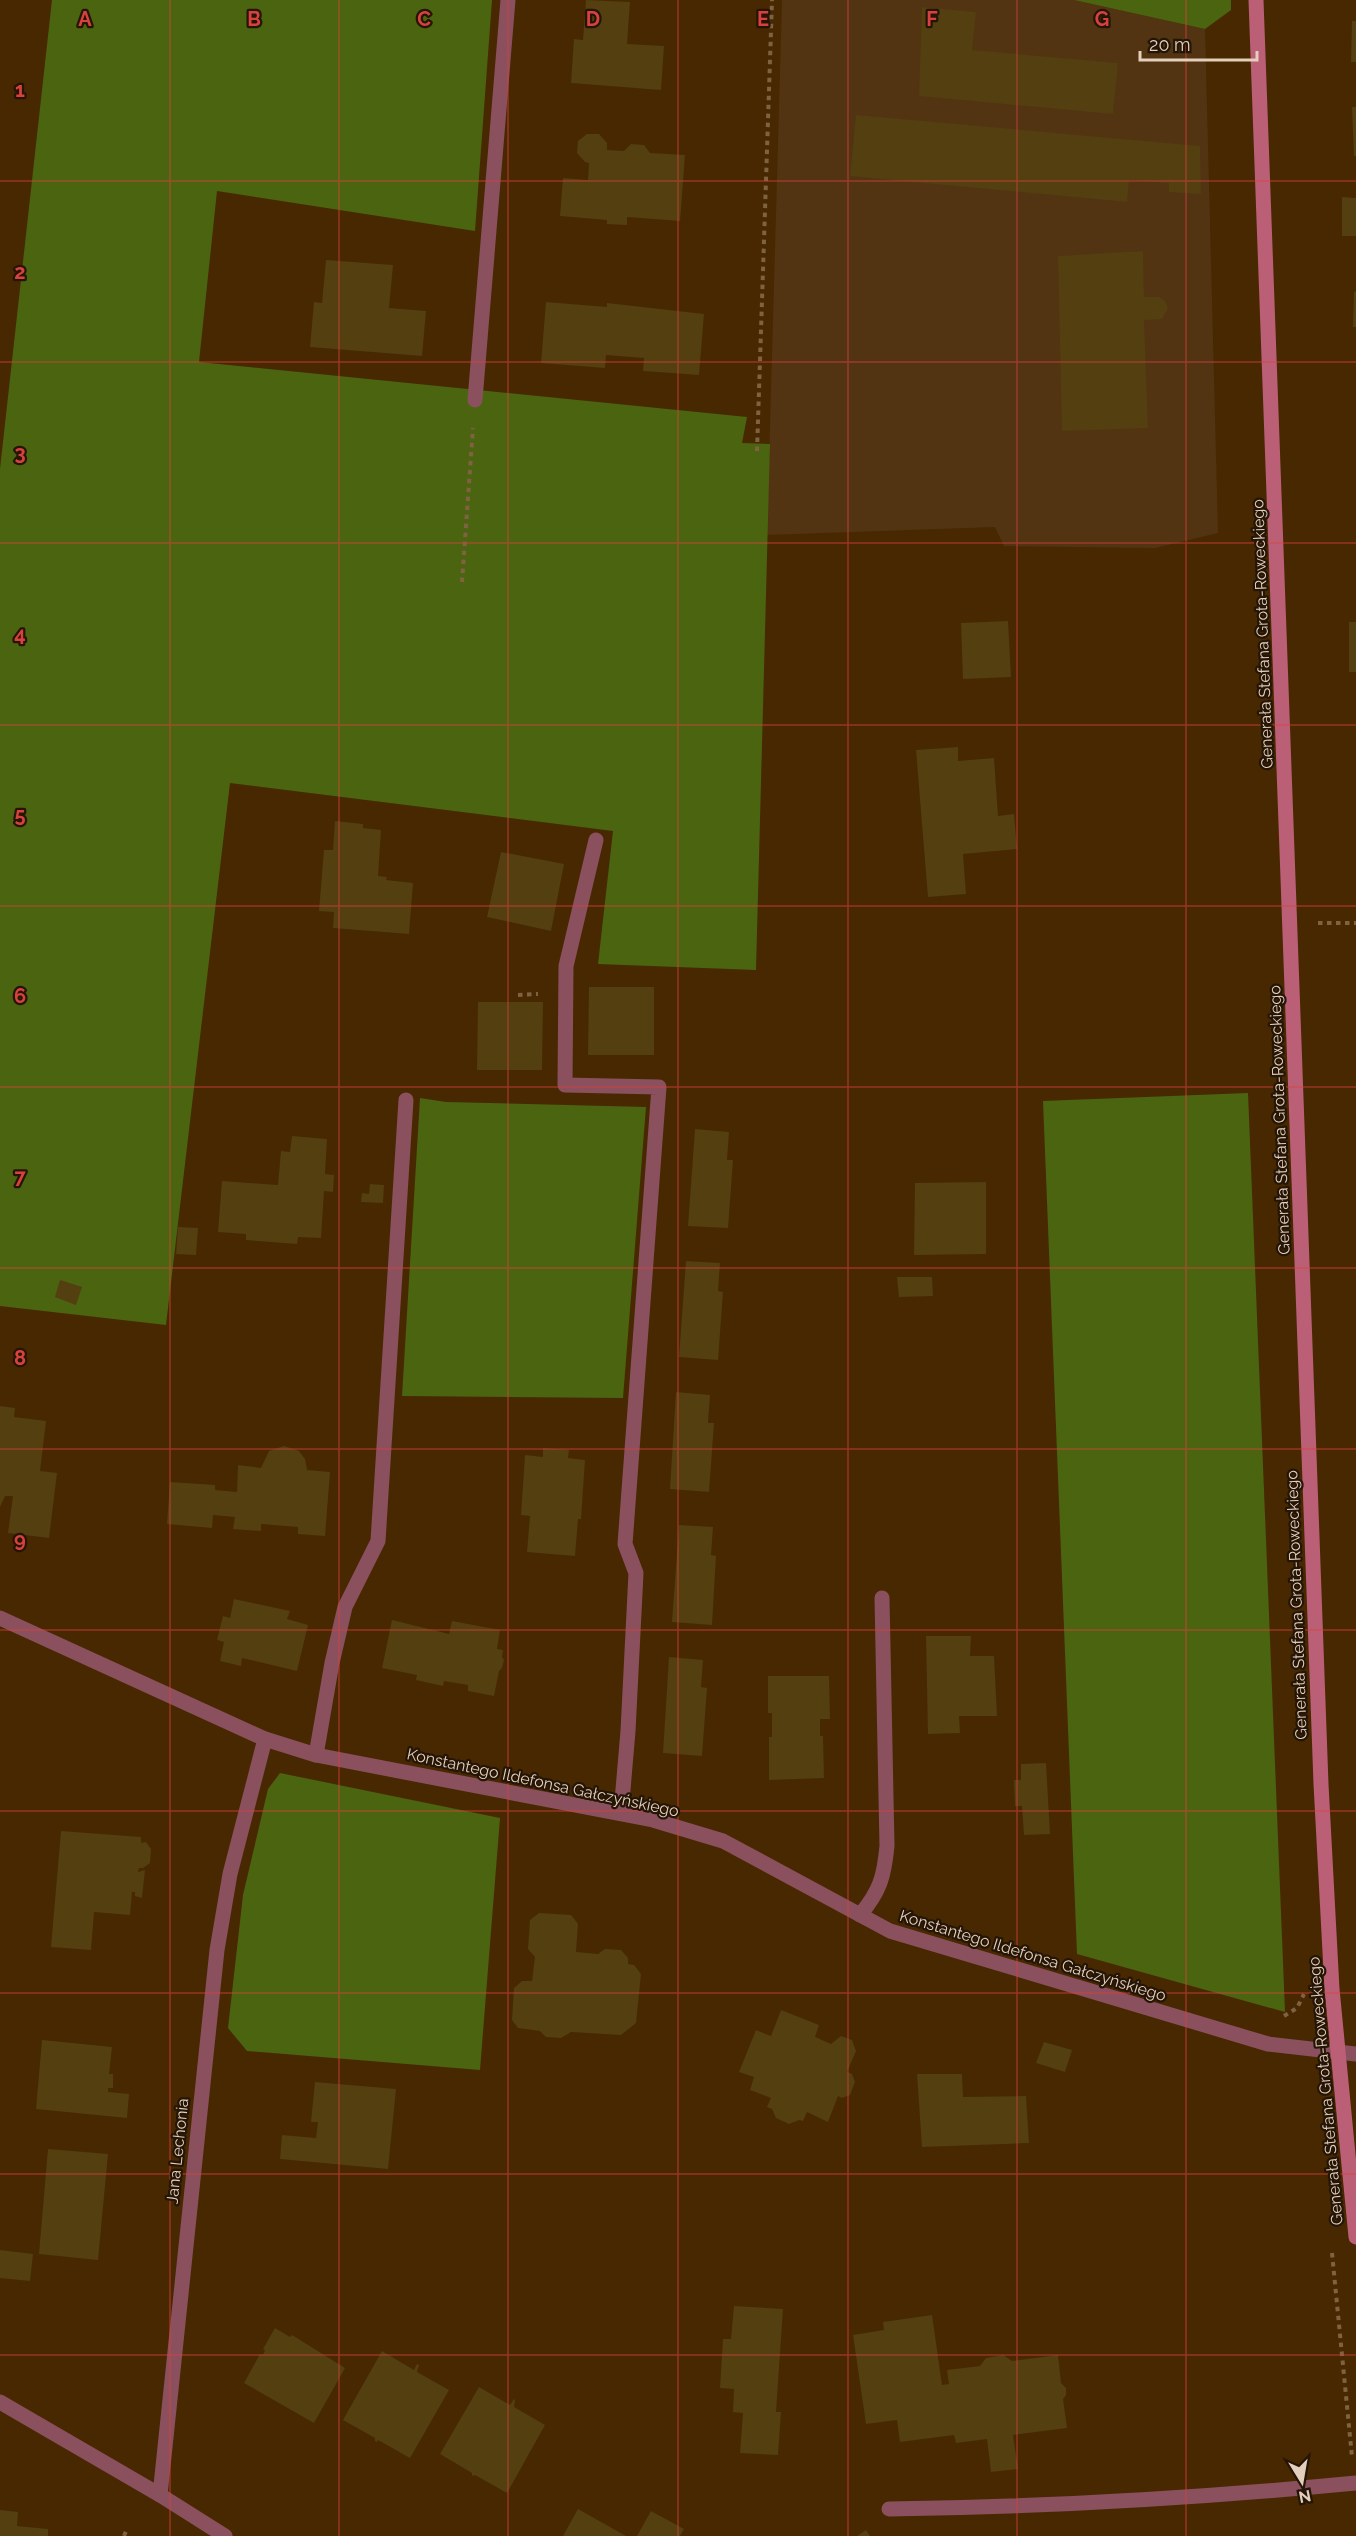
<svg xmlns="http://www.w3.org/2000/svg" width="1356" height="2536" font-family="Raleway,sans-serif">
<rect width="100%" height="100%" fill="#482800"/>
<polygon fill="#523412" points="782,0 1074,0 1205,29 1218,533 1155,548 1004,546 995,527 767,535"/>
<g fill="#4b6410">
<polygon points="52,0 492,0 475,231 217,191 199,362 747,417 742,443 770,444 756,970 598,964 613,831 230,783 166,1325 0,1306 0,469"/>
<polygon points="1074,0 1231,0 1231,10 1205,29"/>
<polygon points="1248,1093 1285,2012 1077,1954 1043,1101"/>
<polygon points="420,1098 446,1102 646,1107 623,1398 402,1396"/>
<polygon points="280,1773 500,1818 480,2070 247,2051 228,2028 243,1895 268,1789"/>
</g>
<g fill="#533f0f">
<polygon points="586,0 630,2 627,44 664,46 661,90 571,83 574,39 583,40"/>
<polygon points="922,7 976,12 972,50 1118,63 1113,114 919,96"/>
<polygon points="1352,21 1356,21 1356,62 1351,62"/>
<polygon points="1352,107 1356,107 1356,156 1354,156"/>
<polygon points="856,115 1200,146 1201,194 1169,192 1169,183 1129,180 1127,202 850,176"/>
<polygon points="587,134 599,134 607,143 607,150 624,151 631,144 644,145 650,153 685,155 680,221 627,217 627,225 607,224 607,220 560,216 563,178 588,180 589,163 585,162 577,153 578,141"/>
<polygon points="1342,197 1356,198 1356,236 1342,236"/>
<polygon points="1143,251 1144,297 1159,297 1165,301 1168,308 1162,319 1144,320 1148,428 1062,431 1058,256"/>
<polygon points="326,260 393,265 389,308 426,311 422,356 310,347 314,302 322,303"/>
<polygon points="1356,291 1356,327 1353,327 1354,292"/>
<polygon points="546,302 607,307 607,303 704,314 699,375 643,371 644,358 606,355 605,368 541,363"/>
<polygon points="1008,621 1011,677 963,679 961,623"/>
<rect x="1349" y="622" width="7" height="50"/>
<polygon points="958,747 958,761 994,758 998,816 1014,814 1017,849 963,854 966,894 928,897 916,750"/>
<polygon points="335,821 363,824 363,828 381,830 378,876 387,877 386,880 413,883 409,934 333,928 334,912 319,911 324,850 333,850"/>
<polygon points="501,852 564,864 551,931 487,917"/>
<polygon points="589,987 654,987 654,1055 588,1055"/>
<polygon points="478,1002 543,1002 542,1070 477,1070"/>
<polygon points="695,1129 729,1132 727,1160 733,1160 728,1228 688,1226"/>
<polygon points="292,1136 327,1139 325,1174 334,1175 333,1192 324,1191 321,1238 298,1237 297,1244 246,1240 246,1234 218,1232 222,1181 278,1185 281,1151 290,1152"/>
<polygon points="986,1182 986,1254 914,1255 915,1183"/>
<polygon points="370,1184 384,1185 383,1203 361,1202 362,1193 369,1194"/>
<polygon points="178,1227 198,1228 196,1255 176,1254"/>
<polygon points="686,1261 720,1263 718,1291 723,1292 718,1360 679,1357"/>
<polygon points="897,1277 932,1277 933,1296 899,1297"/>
<polygon points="60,1280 82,1287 76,1305 55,1297"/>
<polygon points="676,1392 710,1395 708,1423 714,1423 709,1492 670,1489"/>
<polygon points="0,1406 15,1408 14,1417 46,1421 40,1471 57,1473 49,1538 8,1533 13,1496 5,1496 0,1507"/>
<polygon points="284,1446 299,1451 305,1459 307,1470 330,1472 325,1536 298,1534 298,1527 261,1524 261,1531 233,1529 235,1517 213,1515 212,1528 167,1524 170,1482 215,1485 215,1490 237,1492 238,1465 261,1468 269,1451"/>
<polygon points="543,1448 569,1450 568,1458 585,1460 581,1519 578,1519 575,1556 527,1552 530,1516 521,1515 525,1455 543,1457"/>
<polygon points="679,1525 713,1527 711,1555 716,1556 712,1625 672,1622"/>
<polygon points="234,1599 290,1611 287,1619 308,1625 297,1671 242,1658 241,1666 220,1661 224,1642 217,1640 223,1616 230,1618"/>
<polygon points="392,1620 449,1634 452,1621 500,1630 497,1649 503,1650 502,1657 504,1660 502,1668 499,1671 494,1696 468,1691 468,1685 444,1681 443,1686 416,1680 417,1675 382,1668"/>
<polygon points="926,1636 971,1636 970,1656 994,1656 997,1716 959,1716 960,1733 928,1734"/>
<polygon points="669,1657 703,1660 701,1687 707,1688 702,1756 663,1753"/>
<polygon points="768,1676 829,1676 830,1719 820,1719 820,1736 823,1736 824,1778 769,1780 769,1737 772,1737 772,1713 768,1713"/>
<polygon points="1046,1763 1050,1834 1024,1835 1022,1806 1015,1806 1014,1780 1021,1780 1021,1764"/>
<polygon points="61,1831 141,1837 141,1843 146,1842 151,1849 150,1863 143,1868 139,1868 138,1872 145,1870 142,1898 135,1896 135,1892 132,1892 130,1915 94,1912 91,1950 51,1947"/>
<polygon points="539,1913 571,1915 578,1924 576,1952 598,1954 605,1949 621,1950 628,1958 628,1964 634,1965 641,1974 636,2023 621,2035 571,2032 561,2038 546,2037 540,2031 518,2028 512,2020 514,1988 522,1981 532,1981 535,1957 528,1949 530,1920"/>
<polygon points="781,2010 819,2025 815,2037 831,2044 841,2036 852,2040 856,2051 847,2072 852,2074 855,2082 850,2095 842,2098 838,2096 828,2122 807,2112 803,2121 799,2120 789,2124 776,2118 772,2109 767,2107 771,2098 750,2090 754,2077 739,2072 756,2030 771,2036"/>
<polygon points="42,2040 112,2047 109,2074 113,2074 113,2088 108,2088 108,2092 129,2094 127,2118 36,2109"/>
<polygon points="1044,2042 1072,2050 1065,2072 1036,2063"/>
<polygon points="917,2074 962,2074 963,2097 1026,2096 1029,2143 922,2147"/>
<polygon points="315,2082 396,2089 388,2169 280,2159 282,2135 316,2138 318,2122 311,2122"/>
<polygon points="48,2149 108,2154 98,2260 39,2254"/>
<polygon points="0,2250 33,2254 30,2281 0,2278"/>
<polygon points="734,2306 783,2309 776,2412 781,2412 778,2455 740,2453 743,2413 733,2412 734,2389 720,2388 723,2339 731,2339"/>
<polygon points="932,2315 942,2385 949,2384 947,2370 980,2366 986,2358 1003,2355 1012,2361 1058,2355 1061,2383 1066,2388 1066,2395 1063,2399 1067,2428 1013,2435 1018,2469 991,2472 987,2439 956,2443 954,2435 900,2442 897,2420 866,2424 853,2335 884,2330 883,2322"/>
<polygon points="275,2328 290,2337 292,2335 345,2368 314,2423 244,2383 260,2354 263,2355 265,2350 263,2349"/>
<polygon points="382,2351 414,2370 417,2364 419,2365 417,2372 449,2390 410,2458 378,2440 377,2442 375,2441 375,2438 343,2420"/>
<polygon points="479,2387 510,2405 514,2399 515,2400 514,2407 545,2425 507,2493 475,2475 472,2476 472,2473 440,2454"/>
<polygon points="578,2509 626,2536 563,2536"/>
<polygon points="0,2510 18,2512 17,2526 48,2529 48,2536 0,2536"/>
<polygon points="651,2511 684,2529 680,2536 637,2536"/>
<polygon points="866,2530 870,2536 857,2536"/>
</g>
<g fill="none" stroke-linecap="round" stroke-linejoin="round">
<g stroke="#7f6242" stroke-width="4" stroke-dasharray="4.5 4.5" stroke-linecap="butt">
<polyline points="757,451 772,0"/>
<polyline points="462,582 473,428"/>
<polyline points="1318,923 1356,923"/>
<polyline points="518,995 538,994"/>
<polyline points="1284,2016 1297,2008 1304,1994"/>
<polyline points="1332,2253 1352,2457"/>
<polyline points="124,2536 127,2529"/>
</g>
<g stroke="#8a505e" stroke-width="15">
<polyline points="475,400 508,0"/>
<polyline points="596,840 566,966 565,1085 659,1087 625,1544 636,1573 628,1731 621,1813"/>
<polyline points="316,1755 332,1663 345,1607 378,1541 406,1100"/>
<path d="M860 1915C880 1891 884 1877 887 1846L882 1598"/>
<polyline points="0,2402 160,2495 217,1950 230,1874 265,1739"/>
<path d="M889 2509C1045 2507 1201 2498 1356 2483"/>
</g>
<g stroke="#8a505e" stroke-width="15">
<polyline points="0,1618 265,1739 316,1755 653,1820 723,1841 890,1931 1268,2044 1356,2054"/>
<polyline points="160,2495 225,2536"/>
</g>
<polyline stroke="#ba5f76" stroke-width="15" points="1256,0 1321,1784 1332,1989 1356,2237"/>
</g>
<path fill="none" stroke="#d8413e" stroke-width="1.5" stroke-opacity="0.55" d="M170 0V2536M339 0V2536M508 0V2536M678 0V2536M848 0V2536M1017 0V2536M1186 0V2536M0 181H1356M0 362H1356M0 543H1356M0 725H1356M0 906H1356M0 1087H1356M0 1268H1356M0 1449H1356M0 1630H1356M0 1811H1356M0 1993H1356M0 2174H1356M0 2355H1356"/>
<g text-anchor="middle" stroke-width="4.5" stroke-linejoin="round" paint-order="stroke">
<g font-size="16" fill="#e4cfbc" stroke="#241506">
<text transform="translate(1262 634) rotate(-92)" y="6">Generała Stefana Grota-Roweckiego</text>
<text transform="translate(1279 1120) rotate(-92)" y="6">Generała Stefana Grota-Roweckiego</text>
<text transform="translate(1296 1605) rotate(-92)" y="6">Generała Stefana Grota-Roweckiego</text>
<text transform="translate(543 1782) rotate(12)" y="6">Konstantego Ildefonsa Gałczyńskiego</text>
<text transform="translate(1033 1955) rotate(17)" y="6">Konstantego Ildefonsa Gałczyńskiego</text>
<text transform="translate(1325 2091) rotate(-95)" y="6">Generała Stefana Grota-Roweckiego</text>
<text transform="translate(177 2151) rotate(-84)" y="6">Jana Lechonia</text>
</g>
</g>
<g font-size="20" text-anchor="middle" font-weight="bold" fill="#d8413e" stroke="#241506" stroke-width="4.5" stroke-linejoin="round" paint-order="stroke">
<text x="85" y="26">A</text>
<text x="254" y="26">B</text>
<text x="424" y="26">C</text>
<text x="593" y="26">D</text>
<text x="763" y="26">E</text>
<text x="932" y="26">F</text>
<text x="1102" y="26">G</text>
<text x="20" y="97">1</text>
<text x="20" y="279">2</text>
<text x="20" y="460">3</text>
<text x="20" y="641">4</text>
<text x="20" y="822">5</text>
<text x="20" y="1003">6</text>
<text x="20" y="1184">7</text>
<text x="20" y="1365">8</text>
<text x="20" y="1547">9</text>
</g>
<g transform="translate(1302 2482) rotate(169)" stroke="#241506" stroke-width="4.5" paint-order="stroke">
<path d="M0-4.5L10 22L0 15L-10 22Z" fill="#e4cfbc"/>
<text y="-9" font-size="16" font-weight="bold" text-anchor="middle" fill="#e4cfbc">N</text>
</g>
<path d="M1140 51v9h117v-9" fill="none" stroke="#e4cfbc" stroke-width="3"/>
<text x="1149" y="51" font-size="18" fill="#e4cfbc" stroke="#241506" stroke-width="4.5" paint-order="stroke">20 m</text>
</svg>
